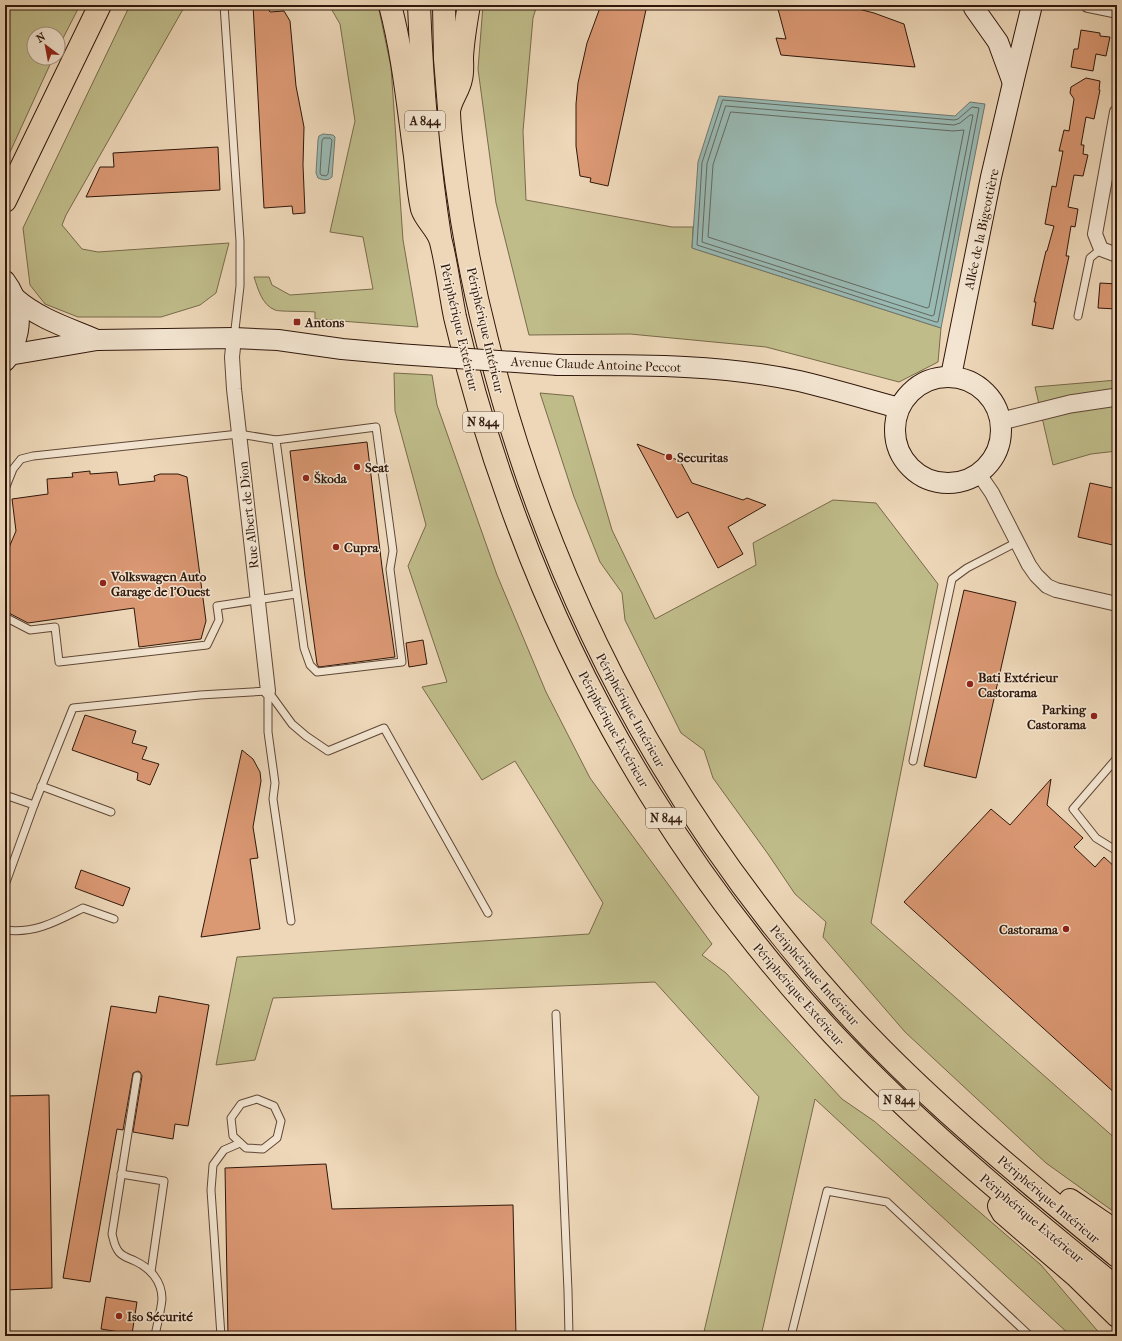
<svg xmlns="http://www.w3.org/2000/svg" width="1122" height="1341" font-family="'IM FELL French Canon',serif">
<rect width="100%" height="100%" fill="#edd7b8"/>
<filter id="stains"><feTurbulence type="fractalNoise" baseFrequency=".005" numOctaves="4"/><feColorMatrix values="0 0 0 0 .2 0 0 0 0 .09 0 0 0 0 .02 0 0 0 .5 -.17"/></filter>
<radialGradient id="worn" r=".72"><stop offset=".6" stop-color="#630" stop-opacity="0"/><stop offset="1" stop-color="#630" stop-opacity=".3"/></radialGradient>
<g fill="#bfbc8a" stroke="#786a4a">
<polygon points="5,5 80,5 58,48 58,34 34,34 34,58 53,58 5,163"/>
<polygon points="130,5 187,5 182,11 66,215 62,225 82,249 98,252 229,243 216,293 200,305 161,317 78,317 45,304 30,285 23,228"/>
<path d="M329 5H378L391 67 403 240 418 327 315 319V312C307 311 280 312 275 310 262 305 258 289 254 277H269L272 285 290 295 373 289 363 237 330 232 355 121 340 24Z"/>
<polygon points="483,5 537,5 533,18 523,131 526,200 672,227 693,227 692,248 941,328 938,362 899,382 766,347 630,334 529,335 496,203 478,69"/>
<polygon points="394,373 432,375 437,405 497,575 546,692 590,778 712,944 702,955 726,973 842,1099 874,1121 1041,1265 1102,1336 1071,1336 815,1099 761,1336 703,1336 759,1097 655,982 273,998 255,1060 216,1065 237,957 589,934 603,903 515,761 482,780 422,687 447,682 408,566 426,525 395,411"/>
<polygon points="1117,380 1117,451 1091,454 1053,465 1035,387"/>
<polygon points="540,393 573,396 612,530 655,619 756,565 753,543 833,500 876,503 938,584 871,923 1117,1140 1117,1214 1046,1163 905,1032 823,937 826,922 795,894 768,854 713,778 704,750 681,733 625,620 622,593 600,562 574,497"/>
</g>
<g fill="#99b9b3" stroke="#6f7870">
<polygon points="719,96 955,116 970,102 985,104 941,328 692,248 698,162"/>
<path d="M323 134 333 135 335 137 332 177C328 181 323 180 318 178L316 173 318 140 319 136Z"/>
</g>
<g fill="none" stroke-linecap="round" stroke-linejoin="round">
<g stroke="#64685f" stroke-width="1">
<polygon points="723,100 954,120 958,119 972,107 979,108 938,322 936,322 697,245 702,163"/>
<polygon points="726,106 954,125 960,123 970,115 973,115 934,315 932,316 702,242 707,164"/>
<polygon points="731,112 953,131 964,130 929,307 927,308 708,237 713,165"/>
<polygon points="324,138 330,138 332,140 328,174 326,176 321,175 320,173 322,141"/>
</g>
</g>
<g fill="#da9873" stroke="#30170b">
<polygon points="253,5 266,5 270,12 284,11 290,21 296,86 304,127 303,165 305,213 293,214 292,206 264,208"/>
<polygon points="601,5 647,5 608,186 590,182 591,178 580,176 576,146 576,104 578,83 587,43"/>
<polygon points="781,5 843,5 874,13 904,24 915,67 781,55 776,38 786,39 778,9 782,9"/>
<polygon points="1081,30 1100,33 1100,36 1110,37 1106,56 1096,54 1093,71 1071,67 1074,49 1078,49"/>
<polygon points="1086,78 1100,81 1099,90 1100,90 1094,119 1086,117 1081,145 1084,145 1083,154 1088,155 1083,176 1074,175 1068,207 1078,209 1075,227 1071,226 1066,256 1069,256 1053,329 1032,325 1036,302 1034,302 1046,251 1047,251 1054,226 1045,224 1052,186 1056,187 1063,151 1059,151 1064,130 1069,131 1074,99 1070,93 1071,87"/>
<polygon points="218,147 220,190 86,197 100,167 114,167 113,153"/>
<polygon points="1100,283 1117,284 1117,309 1098,308"/>
<polygon points="367,442 382,567 395,657 319,667 317,664 305,577 290,451"/>
<polygon points="637,444 680,461 692,483 743,500 747,498 766,505 728,527 743,554 718,568 688,512 677,518"/>
<polygon points="90,471 90,474 117,472 119,485 155,481 154,476 160,474 178,474 187,477 206,621 201,639 139,647 134,608 28,623 5,611 5,557 16,531 12,499 48,494 47,479 73,477 72,473"/>
<polygon points="1090,483 1117,489 1117,546 1078,537"/>
<polygon points="964,590 1016,602 976,778 924,766"/>
<polygon points="423,640 427,664 409,667 406,643"/>
<polygon points="85,715 136,731 132,743 147,747 142,759 159,764 150,785 137,780 138,773 72,750"/>
<polygon points="242,750 253,759 260,772 261,781 253,827 258,858 250,859 260,929 201,937"/>
<polygon points="1051,779 1047,805 1083,838 1074,847 1095,867 1104,857 1117,869 1117,1095 904,902 991,809 1010,825"/>
<polygon points="81,870 130,888 123,906 75,888"/>
<polygon points="159,996 209,1005 188,1126 175,1124 173,1139 133,1132 142,1076 140,1072 138,1071 133,1073 123,1130 117,1129 90,1282 63,1278 111,1006 156,1013"/>
<polygon points="49,1095 52,1288 5,1290 5,1096"/>
<polygon points="326,1164 332,1209 513,1205 516,1336 228,1336 225,1168"/>
<polygon points="106,1297 137,1302 132,1334 101,1329"/>
</g>
<g fill="none" stroke-linecap="round" stroke-linejoin="round">
<defs>
<g id="service">
<polyline points="224,5 240,241 240,286 234,338"/>
<polyline points="1078,316 1090,258 1101,249"/>
<polygon points="376,427 393,551 390,569 402,662 317,672 310,665 304,648 276,440"/>
<polyline points="5,489 13,469 21,459 33,456 239,434 276,440"/>
<polyline points="5,617 30,630 55,627 59,662 207,645 219,620 217,606 296,594"/>
<polyline points="268,691 292,724 306,736 328,751 384,728 488,913"/>
<polyline points="268,691 268,732 275,783 273,799 291,921"/>
<polyline points="1117,758 1073,809 1096,838 1117,851"/>
<polyline points="913,761 952,579 967,568 1017,542"/>
<polyline points="41,786 111,812"/>
<polyline points="5,795 34,805 5,885"/>
<polyline points="34,805 73,708 200,695 268,691"/>
<path d="M5 930C35 934 57 921 83 908L114 919"/>
<polyline points="556,1014 568,1291 569,1336"/>
<path d="M137 1076 112 1234C114 1241 114 1246 119 1252 123 1257 129 1258 135 1261 150 1268 162 1281 162 1299 161 1311 157 1324 155 1336"/>
<polygon points="257,1099 274,1106 281,1121 277,1138 263,1149 246,1148 233,1136 231,1118 241,1104"/>
<polyline points="121,1174 164,1181 151,1272"/>
<polyline points="221,1336 211,1190 213,1165 224,1150 240,1143"/>
<polyline points="791,1336 827,1191 887,1202 1030,1336"/>
</g>
<g id="minor">
<polyline points="1088,5 1117,11"/>
<polyline points="1117,112 1095,234 1101,249 1117,255"/>
<polyline points="234,338 232,357 234,389 268,691"/>
<polyline points="979,474 992,493 1029,565 1036,575 1047,586 1056,590 1117,604"/>
</g>
<polyline id="tertiary" points="1002,421 1070,404 1117,397"/>
<g id="secondary">
<polyline points="974,5 974,8 998,42 1013,83 1032,5"/>
<path d="M5 281C19 300 23 322 14 344 12 350 10 356 5 361"/>
<path d="M15 298C39 319 69 328 97 340"/>
<polyline points="9,355 97,340 234,338 278,340 342,349 398,354"/>
<path d="M558 365C638 365 720 364 799 381 833 389 866 399 899 408"/>
<polyline points="951,376 991,177 1013,83"/>
<circle cx="948" cy="430" r="53"/>
</g>
<g id="trunk">
<path d="M390 5C403 54 408 106 415 156 417 173 418 192 422 209 426 221 438 229 441 242 447 266 450 292 455 317 471 386 492 455 517 522 587 711 695 885 832 1033 919 1126 1018 1208 1117 1288"/>
<path d="M469 5C466 22 463 39 462 57 462 64 463 72 461 79 459 91 449 101 449 113 450 138 454 163 457 187 464 238 474 290 487 340 549 590 665 809 837 1002 920 1095 1020 1176 1117 1256"/>
<polyline points="5,201 100,5"/>
<polyline points="1070,1200 1117,1232"/>
<polyline points="999,1206 1003,1213 1076,1276 1117,1316"/>
</g>
<g id="motorway">
<path d="M419 5C422 83 428 160 440 237"/>
<polyline points="444,5 445,59 449,108"/>
</g>
</defs>
<use href="#service" stroke="#5f4736" stroke-width="9"/>
<use href="#minor" stroke="#5f4736" stroke-width="16"/>
<use href="#tertiary" stroke="#5f4736" stroke-width="19"/>
<use href="#secondary" stroke="#30170b" stroke-width="22"/>
<use href="#trunk" stroke="#30170b" stroke-width="24"/>
<use href="#motorway" stroke="#30170b" stroke-width="24"/>
<use href="#service" stroke="#f3e5d1" stroke-width="7"/>
<use href="#minor" stroke="#f3e5d1" stroke-width="14"/>
<use href="#tertiary" stroke="#f3e5d1" stroke-width="17"/>
<use href="#secondary" stroke="#f3e5d1" stroke-width="20"/>
<use href="#trunk" stroke="#edd7b8" stroke-width="22"/>
<use href="#motorway" stroke="#edd7b8" stroke-width="22"/>
<defs>
<polyline id="secondary-bridge" points="398,354 558,365"/>
</defs>
<use href="#secondary-bridge" stroke="#30170b" stroke-width="22" stroke-linecap="butt"/>
<use href="#secondary-bridge" stroke="#f3e5d1" stroke-width="20"/>
</g>
<g fill="#8f2418" stroke="#f3e5d1" stroke-width="1.5">
<rect x="293" y="318" width="8" height="8" rx="2"/>
<circle cx="669" cy="457" r="4"/>
<circle cx="357" cy="467" r="4"/>
<circle cx="306" cy="478" r="4"/>
<circle cx="336" cy="547" r="4"/>
<circle cx="103" cy="583" r="4"/>
<circle cx="970" cy="684" r="4"/>
<circle cx="1094" cy="716" r="4"/>
<circle cx="1066" cy="929" r="4"/>
<circle cx="119" cy="1316" r="4"/>
</g>
<g text-anchor="middle" stroke-width="3" stroke-linejoin="round" paint-order="stroke">
<g fill="#f3e5d1" stroke="#6a5546" stroke-width="1">
<rect x="405" y="111" width="40" height="20" rx="3"/>
<rect x="463" y="412" width="40" height="20" rx="3"/>
<rect x="646" y="808" width="40" height="20" rx="3"/>
<rect x="879" y="1090" width="40" height="20" rx="3"/>
</g>
<g font-size="12" font-weight="bold" fill="#30170b">
<text x="425" y="125">A 844</text>
<text x="483" y="426">N 844</text>
<text x="666" y="822">N 844</text>
<text x="899" y="1104">N 844</text>
</g>
<g font-size="13" fill="#30170b" stroke="#f3e5d1">
<text transform="translate(981 229) rotate(-78)" y="5">Allée de la Bigeottière</text>
<text transform="translate(460 327) rotate(77)" y="5">Périphérique Extérieur</text>
<text transform="translate(486 330) rotate(77)" y="5">Périphérique Intérieur</text>
<text transform="translate(596 364) rotate(2)" y="5">Avenue Claude Antoine Peccot</text>
<text transform="translate(248 515) rotate(-96)" y="5">Rue Albert de Dion</text>
<text transform="translate(631 710) rotate(61)" y="5">Périphérique Intérieur</text>
<text transform="translate(614 729) rotate(61)" y="5">Périphérique Extérieur</text>
<text transform="translate(815 975) rotate(49)" y="5">Périphérique Intérieur</text>
<text transform="translate(799 994) rotate(49)" y="5">Périphérique Extérieur</text>
<text transform="translate(1049 1199) rotate(40)" y="5">Périphérique Intérieur</text>
<text transform="translate(1032 1218) rotate(40)" y="5">Périphérique Extérieur</text>
</g>
<g font-size="13" font-weight="bold" fill="#30170b" stroke="#f3e5d1" text-anchor="start">
<text x="305" y="327">Antons</text>
<text x="677" y="462">Securitas</text>
<text x="365" y="472">Seat</text>
<text x="314" y="483">Škoda</text>
<text x="344" y="552">Cupra</text>
<text x="111" y="581">Volkswagen Auto<tspan x="111" dy="15">Garage de l'Ouest</tspan></text>
<text x="978" y="682">Bati Extérieur<tspan x="978" dy="15">Castorama</tspan></text>
<text x="1086" y="714" text-anchor="end">Parking<tspan x="1086" dy="15">Castorama</tspan></text>
<text x="1058" y="934" text-anchor="end">Castorama</text>
<text x="127" y="1321">Iso Sécurité</text>
</g>
</g>
<rect width="1122" height="1341" fill="none" stroke="#edd7b8" stroke-width="20"/>
<rect x="6" y="6" width="1110" height="1329" fill="none" stroke="#30170b" stroke-width="2"/>
<rect x="10" y="10" width="1102" height="1321" fill="none" stroke="#30170b"/>
<g transform="translate(46 46) rotate(328)"><circle r="19" fill="#f3e5d1" stroke="#a59382"/>
<path d="M0-3L7 15L0 10L-7 15Z" fill="#8f2418"/>
<text y="-6" font-size="11" font-weight="bold" text-anchor="middle" fill="#30170b">N</text>
</g>
<rect width="100%" height="100%" filter="url(#stains)"/>
<rect width="100%" height="100%" fill="url(#worn)"/>
</svg>
